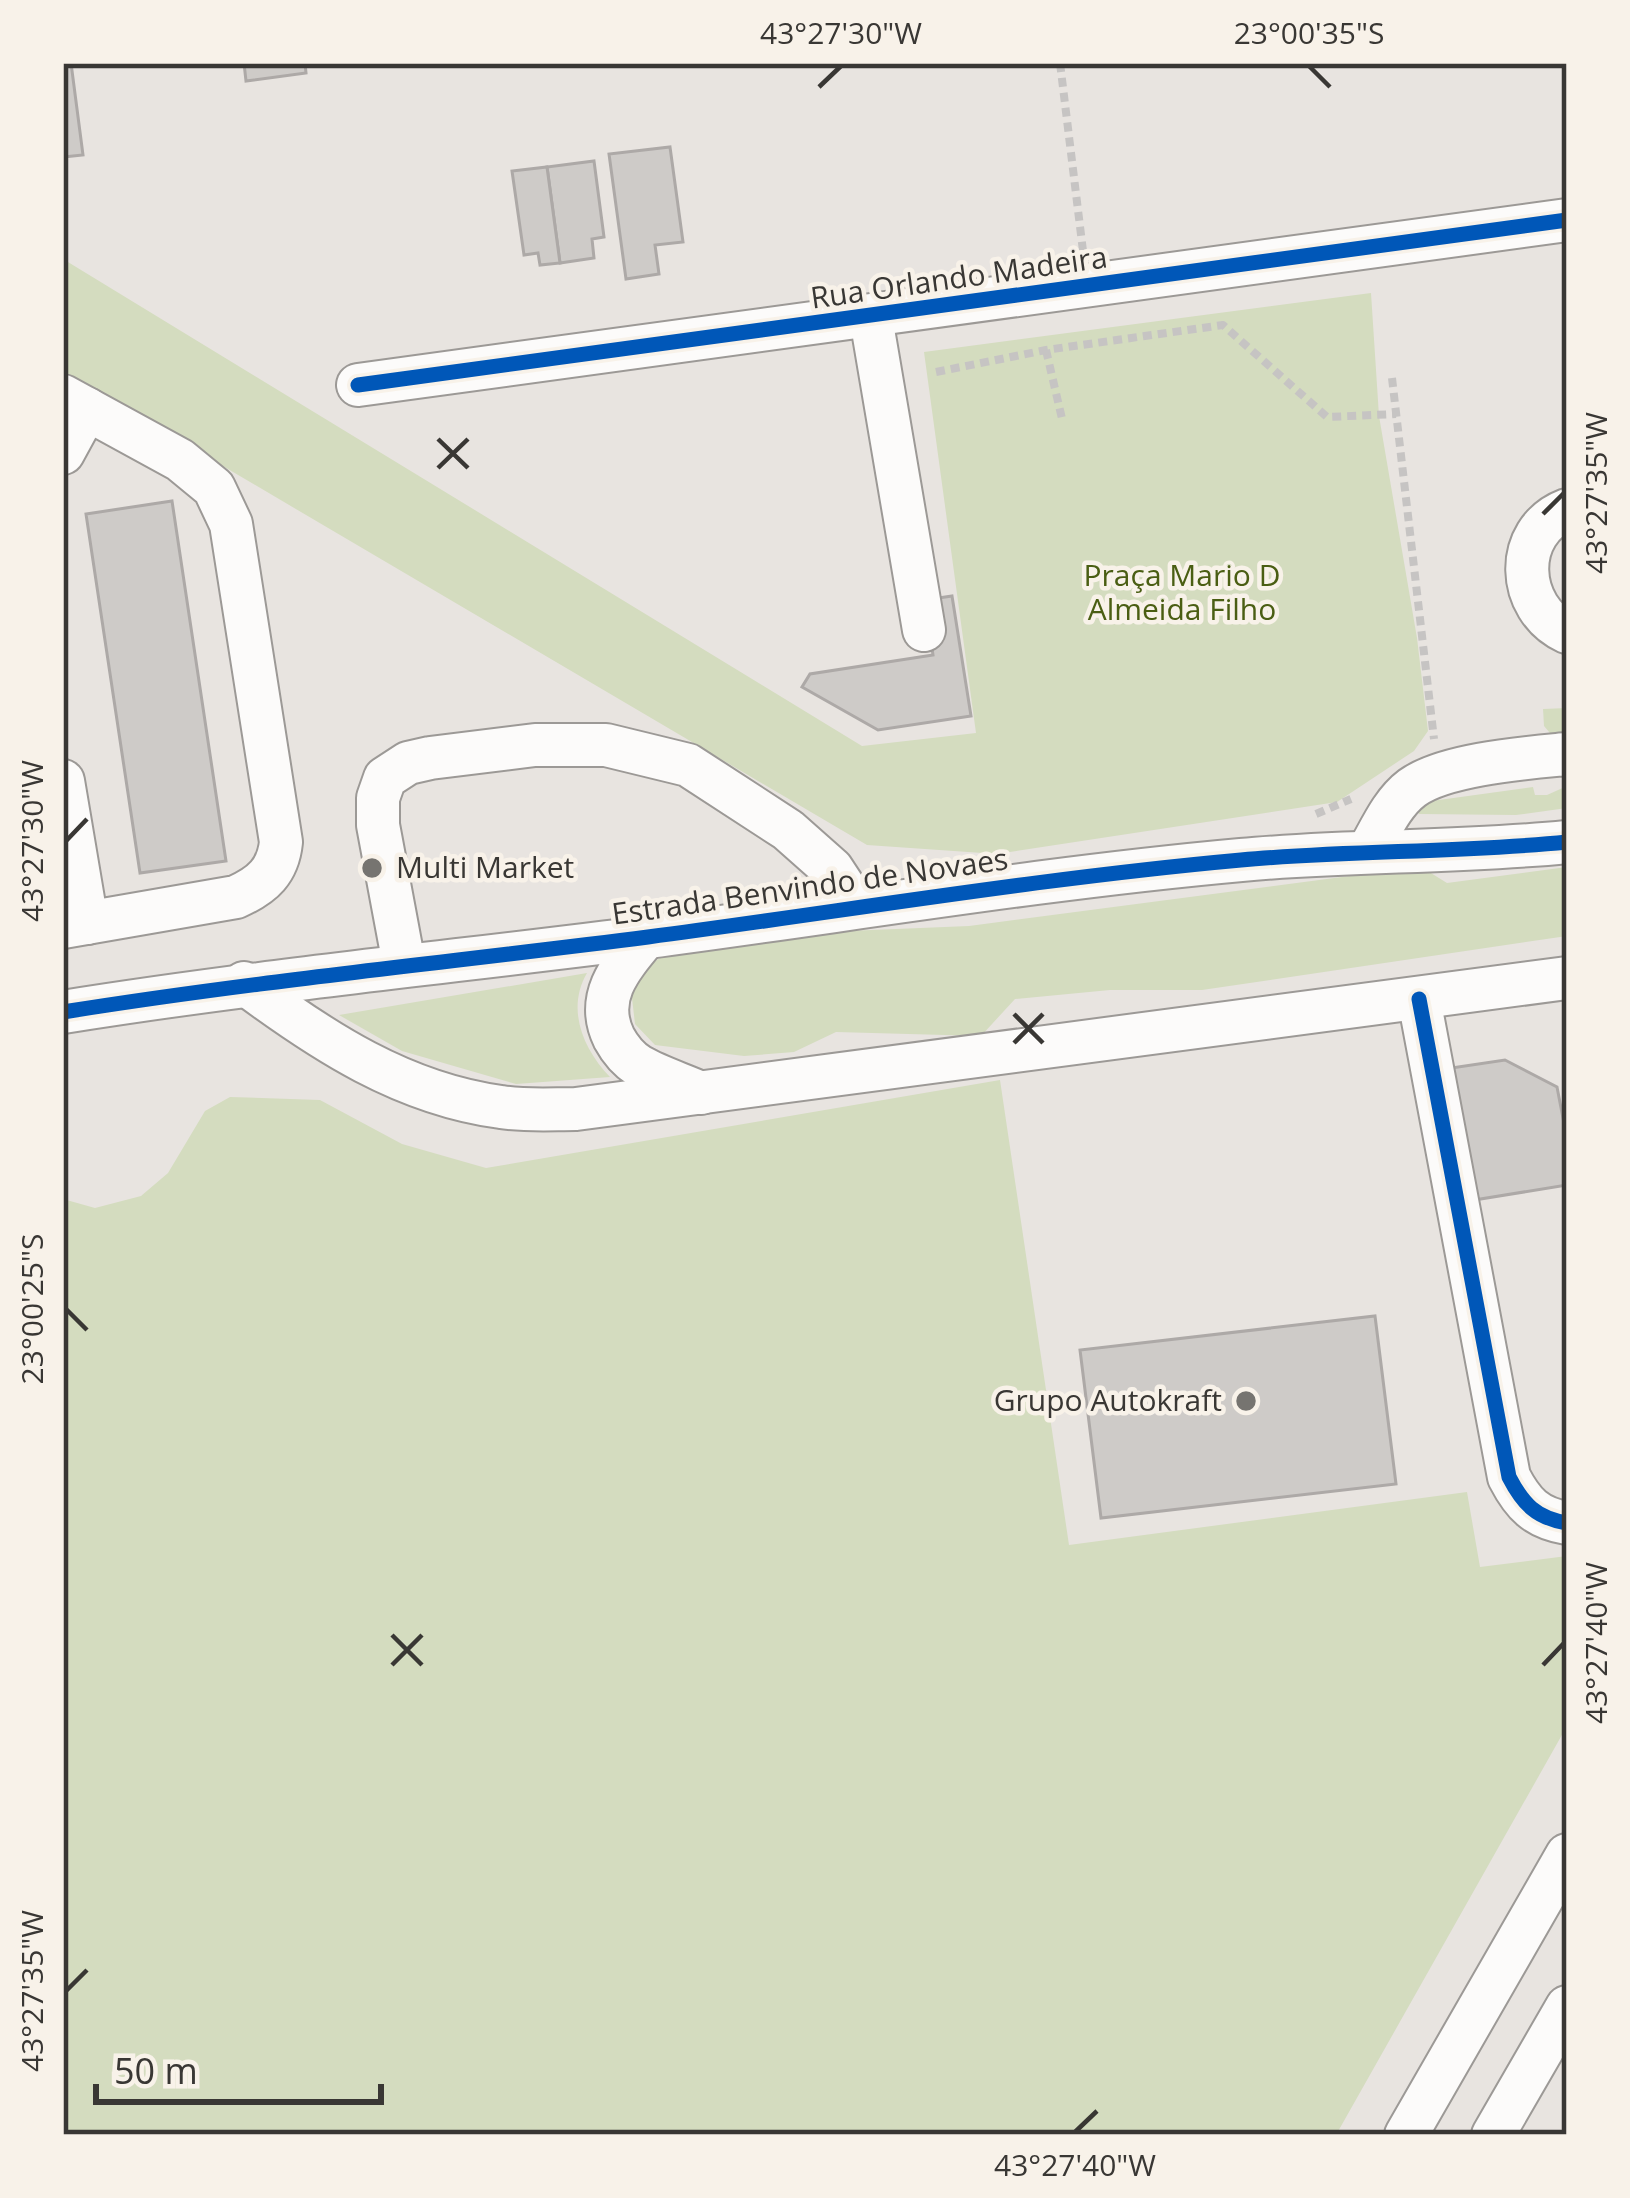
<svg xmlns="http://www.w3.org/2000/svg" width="1630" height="2198" font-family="'Open Sans',sans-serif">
<rect width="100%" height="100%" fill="#e8e4e0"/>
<g fill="#d4dcbf">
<polygon points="63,259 862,746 976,733 924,352 1371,293 1379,416 1417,638 1428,731 1414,751 1337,802 997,854 867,845 63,372"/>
<polygon points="1567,708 1567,739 1555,739 1544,726 1543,709"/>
<polygon points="1567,786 1567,808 1516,815 1419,814 1417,803 1533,787 1535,795 1547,795"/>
<polygon points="1567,867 1567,936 1202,990 1110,990 1015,999 981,1036 836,1032 794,1052 744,1056 655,1045 635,1024 632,998 636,974 666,954 747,935 969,926 1357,875 1426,870 1447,883"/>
<path d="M587 973C566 1009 583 1049 610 1077L516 1084 402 1051 339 1015Z"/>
<polygon points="1000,1080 1069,1545 1467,1492 1480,1567 1567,1556 1567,1726 1336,2135 63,2135 63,1199 95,1208 141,1196 168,1173 205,1111 230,1097 320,1100 402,1144 486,1168"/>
</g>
<g fill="#cecbc8" stroke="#ada9a7" stroke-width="3">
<polygon points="63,63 71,63 83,155 63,157"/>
<polygon points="244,63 305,63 306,73 246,81"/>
<polygon points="670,147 683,242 655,245 659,274 626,279 609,154"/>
<polygon points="594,161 604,237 592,239 594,258 560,263 547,167"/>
<polygon points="547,167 560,263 540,265 538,253 524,255 512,171"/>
<polygon points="172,501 226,861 140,873 86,514"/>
<polygon points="952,596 971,716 878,730 802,687 810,674 933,655 925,600"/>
<polygon points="1505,1060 1557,1087 1567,1139 1567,1185 1462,1202 1438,1070"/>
<polygon points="1375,1316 1396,1484 1101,1518 1080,1350"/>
</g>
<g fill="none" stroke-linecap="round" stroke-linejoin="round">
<defs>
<g id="minor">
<polyline points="871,318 924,630"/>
<polyline points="358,385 1567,220"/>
<path d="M63 396 180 460 214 488 231 524 281 842C278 871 263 885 236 897L63 927"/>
<polyline points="63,453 87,409"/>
<path d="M1567 510C1512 531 1516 609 1567 632"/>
<polyline points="63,781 87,923"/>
<path d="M1369 850C1381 829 1392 803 1412 788 1445 764 1526 758 1567 754"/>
<path d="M646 937C621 967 594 997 614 1038 620 1049 628 1059 639 1066 658 1077 681 1084 701 1093"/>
<polyline points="404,964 378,825 378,798 385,778 408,763 430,758 535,745 606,745 688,765 788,830 832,869 857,907"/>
<path d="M244 983C322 1041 403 1094 501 1107 526 1111 552 1109 576 1109L1567 978"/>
<path d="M1419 999 1509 1477C1523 1504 1536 1518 1567 1523"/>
<path d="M63 1012C257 981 452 962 648 937 845 911 1042 878 1241 860 1350 850 1459 853 1567 842"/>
<polyline points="1406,2135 1567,1855"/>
<polyline points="1493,2135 1567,2007"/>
</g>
</defs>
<use href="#minor" stroke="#9c9996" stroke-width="46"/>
<g stroke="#c6c4c3" stroke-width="8" stroke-dasharray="9 6" stroke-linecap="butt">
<polyline points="1060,63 1083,251"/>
<polyline points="1046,350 1063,423"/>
<polyline points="936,372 1046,350 1223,325 1327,417 1396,414"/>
<polyline points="1392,378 1434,739"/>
<polyline points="1316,814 1351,799"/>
</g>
<use href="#minor" stroke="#fcfbfa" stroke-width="42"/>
<defs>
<g id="cycleway">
<polyline points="358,385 1567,220"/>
<path d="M1419 999 1509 1477C1523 1504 1536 1518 1567 1523"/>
<path d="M63 1012C257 981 452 962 648 937 845 911 1042 878 1241 860 1350 850 1459 853 1567 842"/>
</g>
</defs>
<use href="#cycleway" stroke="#f8f2e9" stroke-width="22"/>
<use href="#cycleway" stroke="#0057b8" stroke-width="15"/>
</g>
<path fill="none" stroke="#393734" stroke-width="4.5" d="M1309 66 1330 87M819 87 841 66M438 439 468 468M438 468 468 439M1543 514 1564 493M66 841 87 819M1014 1014 1043 1043M1014 1043 1043 1014M66 1309 87 1330M392 1635 422 1665M392 1665 422 1635M1543 1665 1564 1643M66 1991 87 1970M1075 2132 1097 2111"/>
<g fill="#767470" stroke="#f8f2e9" stroke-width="4.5">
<circle cx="372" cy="868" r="12"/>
<circle cx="1246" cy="1401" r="12"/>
</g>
<g text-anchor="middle" stroke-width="9" stroke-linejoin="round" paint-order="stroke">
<g font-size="30" fill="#393734" stroke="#f8f2e9">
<text transform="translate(959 278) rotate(-8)" y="10">Rua Orlando Madeira</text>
<text transform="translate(810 887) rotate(-8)" y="10">Estrada Benvindo de Novaes</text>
</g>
<g font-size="30" fill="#4a5e13" stroke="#f8f2e9">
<text x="1182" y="586">Praça Mario D<tspan x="1182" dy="34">Almeida Filho</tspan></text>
</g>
<g font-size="30" fill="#393734" stroke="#f8f2e9" text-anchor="start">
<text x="396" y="878">Multi Market</text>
<text x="1222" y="1411" text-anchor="end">Grupo Autokraft</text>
</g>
</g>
<rect width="1630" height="2198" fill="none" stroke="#f8f2e9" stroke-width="132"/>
<path d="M96 2084v18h285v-18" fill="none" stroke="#393734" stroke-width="6"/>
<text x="114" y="2084" font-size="36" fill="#393734" stroke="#f8f2e9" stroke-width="9" paint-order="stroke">50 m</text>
<rect x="66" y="66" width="1498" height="2066" fill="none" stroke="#393734" stroke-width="4.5"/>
<g font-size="30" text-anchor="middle" fill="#393734">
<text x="841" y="44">43°27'30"W</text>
<text x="1309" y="44">23°00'35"S</text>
<text transform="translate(1597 493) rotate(-90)" y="10">43°27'35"W</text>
<text transform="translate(33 841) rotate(-90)" y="10">43°27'30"W</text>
<text transform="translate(33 1309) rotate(-90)" y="10">23°00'25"S</text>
<text transform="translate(1597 1643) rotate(-90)" y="10">43°27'40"W</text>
<text transform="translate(33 1991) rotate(-90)" y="10">43°27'35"W</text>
<text x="1075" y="2176">43°27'40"W</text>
</g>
</svg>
